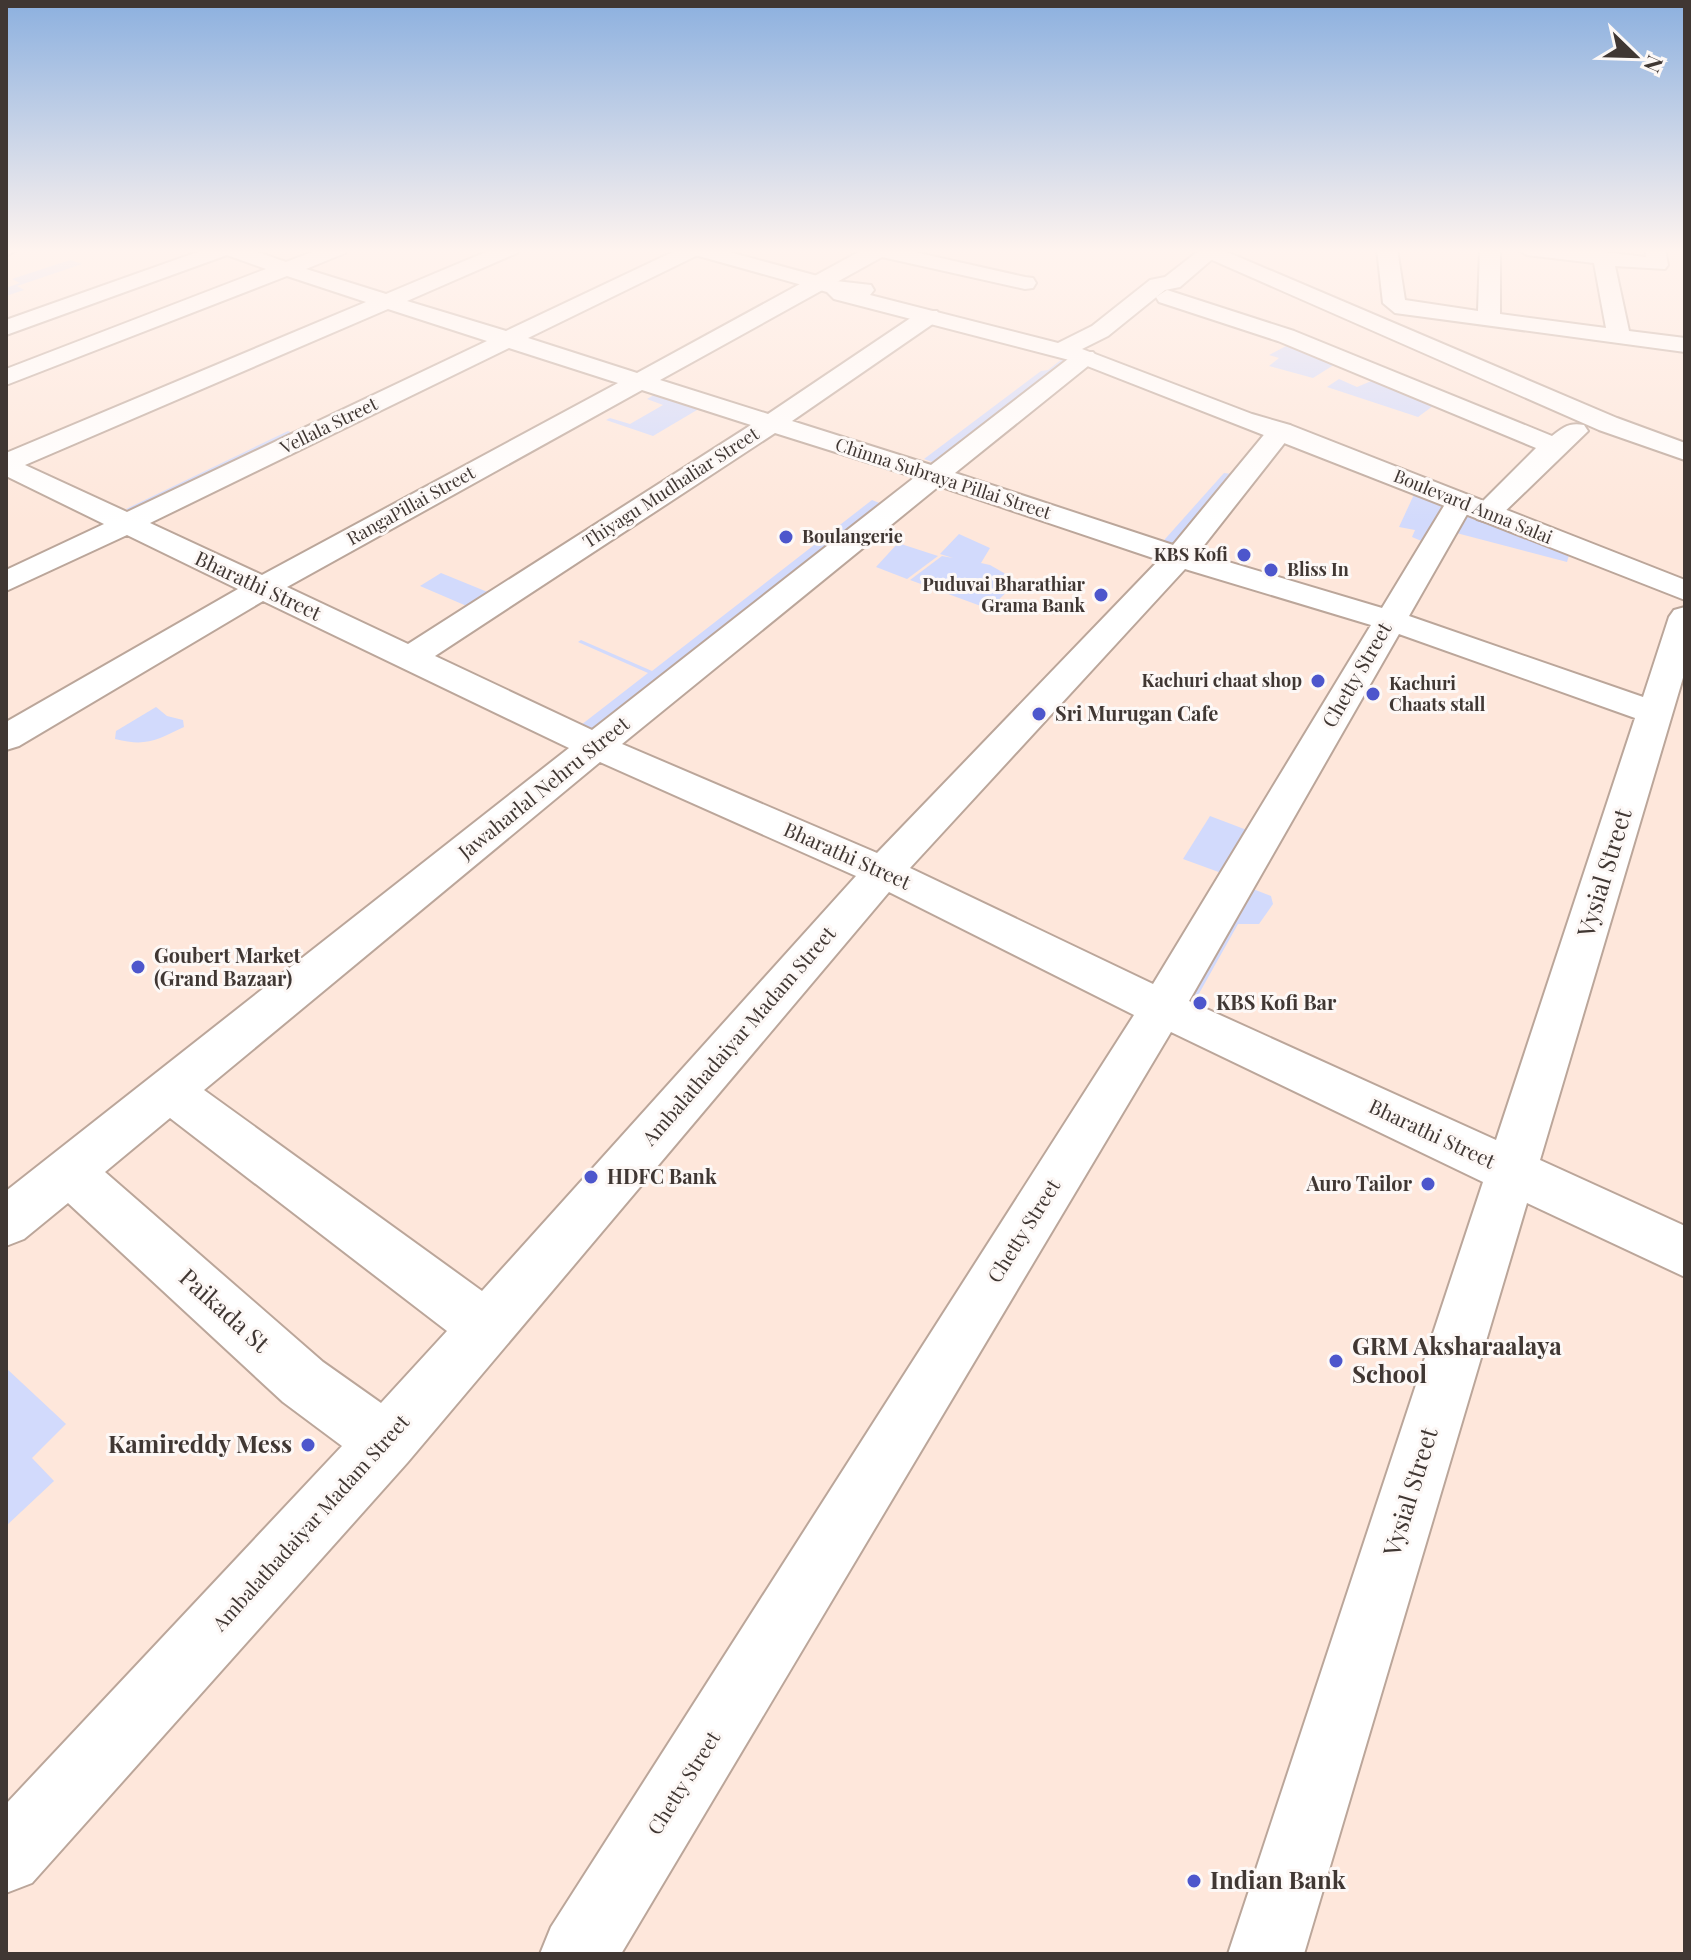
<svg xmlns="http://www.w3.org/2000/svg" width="1691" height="1960" font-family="'Playfair Display',serif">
<rect width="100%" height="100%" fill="#fee7db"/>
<g fill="#d2dafc">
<polygon points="70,260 82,264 17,286 24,290 6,296 6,288 20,283 12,279"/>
<polygon points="1290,344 1340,361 1313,378 1269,366 1279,358 1269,355"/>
<polygon points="1015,346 1071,356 932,462 924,459 1041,371 1048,370 1062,359"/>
<polygon points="1381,377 1441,400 1418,417 1327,387 1339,379 1357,387"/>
<polygon points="657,393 702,407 653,436 606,420 610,418 630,424 663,405 647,399"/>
<polygon points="288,431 292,433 131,511 126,509"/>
<polygon points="1224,473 1241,475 1178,554 1158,547"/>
<polygon points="1417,488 1457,502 1431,545 1412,537 1415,530 1399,527"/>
<polygon points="872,500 882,504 593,731 581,725 648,673 578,642 581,640 652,671"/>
<polygon points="1461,503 1571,548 1567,562 1445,530"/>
<polygon points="959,534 990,548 981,563 990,565 1018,581 989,609 910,580 942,556 953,558 940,554"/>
<polygon points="898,543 938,556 907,579 876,567"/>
<polygon points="441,573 490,593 469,607 420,586"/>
<path d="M156 707 167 716 183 720 184 727C156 740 147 747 115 739L116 731Z"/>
<polygon points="1210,816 1260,835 1235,878 1183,859"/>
<polygon points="1240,884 1271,896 1273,904 1259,924 1238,924 1187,1015 1165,1007"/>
<polygon points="6,1368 66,1424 32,1458 54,1481 6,1526"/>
</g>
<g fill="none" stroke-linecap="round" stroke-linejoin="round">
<defs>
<g id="minor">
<polygon points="6,249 18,249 6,256"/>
<path d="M206 249H249L286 262 320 249H348L345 253 306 269 386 294 493 249H520L517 253 407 301 506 331 679 249H705L702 253 528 338 637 373 864 249H901L1025 277 1033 278 1036 283 1033 288 1025 289 882 257 660 380 768 414 921 311H937L940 316 937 321 792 421 931 465 1077 352H1093L1097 357 1093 362 955 473 1173 545 1272 425H1290L1294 431 1198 553 1382 608 1450 496 1460 493 1470 496 1474 502 1409 616 1643 697 1669 617 1674 610 1685 607V671L1540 1160 1685 1226V1277L1527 1203 1304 1954H1228L1483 1182 1171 1032 621 1954H540L551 1927 1134 1015 889 892 407 1463 32 1883 6 1893V1804L342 1446 283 1402 68 1203 24 1239 6 1246V1191L569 748 263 601 19 746 6 750V722L238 589 127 535 6 591V570L104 524 6 476V453L366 302 287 276 6 385V369L266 269 227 255 6 335V320ZM388 309 487 341 127 512 25 465ZM509 348 618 383 262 575 150 523ZM642 390 751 425 408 644 287 587ZM775 433 915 477 592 730 435 656ZM939 486 1159 560 877 853 622 744ZM1185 569 1371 625 1153 984 910 868ZM1399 634 1635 718 1496 1140 1189 1001ZM600 762 856 876 482 1291 204 1090ZM170 1118 447 1331 381 1403 323 1362 105 1172Z"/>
<polygon points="1202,249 1220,249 1617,418 1685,443 1685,460 1599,430 1203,256 1200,252"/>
<polygon points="1377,249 1397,249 1405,300 1478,311 1480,249 1500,249 1500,314 1606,328 1594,263 1527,255 1517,249 1577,249 1646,257 1645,249 1665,249 1668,265 1665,269 1615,266 1629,331 1685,338 1685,352 1395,313 1383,303"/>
<path d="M1167 290 1294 331 1552 436C1563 427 1570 422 1584 425L1588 431 1497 519 1487 522 1477 519 1473 513 1477 507 1536 448 1278 341 1159 302 1156 297Z"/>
</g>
<polygon id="major" points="685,249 718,249 836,281 871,285 874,290 870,295 1058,343 1092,326 1150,280 1165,277 1201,249 1224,249 1180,287 1165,290 1108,336 1082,349 1252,414 1290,425 1685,580 1685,600 1077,362 834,299 827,292 688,253"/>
</defs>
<use href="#minor" stroke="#bba69a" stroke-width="4"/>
<use href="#major" stroke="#bba69a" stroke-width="4"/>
<use href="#minor" fill="#fff" fill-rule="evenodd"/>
<use href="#major" fill="#fff" fill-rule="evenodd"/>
</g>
<linearGradient id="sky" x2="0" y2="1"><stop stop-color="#8cb0df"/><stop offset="0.48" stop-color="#fff4ef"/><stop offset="1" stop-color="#fff4ef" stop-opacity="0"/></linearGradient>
<rect width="1691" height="523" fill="url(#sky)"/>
<g fill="#4d56cc" stroke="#fdf8f6" stroke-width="3">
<circle cx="786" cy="537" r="8"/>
<circle cx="1244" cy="555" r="8"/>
<circle cx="1271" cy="570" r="8"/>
<circle cx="1101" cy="595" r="8"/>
<circle cx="1318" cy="681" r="8"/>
<circle cx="1373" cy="694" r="8"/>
<circle cx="1039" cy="714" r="8"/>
<circle cx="138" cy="967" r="8"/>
<circle cx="1200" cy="1003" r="8"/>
<circle cx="591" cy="1177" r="8"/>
<circle cx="1428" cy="1184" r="8"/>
<circle cx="1336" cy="1361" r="8"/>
<circle cx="308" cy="1445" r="8"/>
<circle cx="1194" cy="1881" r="8"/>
</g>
<g text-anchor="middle" stroke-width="6" stroke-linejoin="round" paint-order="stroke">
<g font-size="18" fill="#403733" stroke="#fdf8f6">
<text transform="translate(329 426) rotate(-26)" y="6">Vellala Street</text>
<text transform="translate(943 479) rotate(18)" y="6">Chinna Subraya Pillai Street</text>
<text transform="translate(671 488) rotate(-33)" y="6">Thiyagu Mudhaliar Street</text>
<text transform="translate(411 506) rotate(-29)" y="6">RangaPillai Street</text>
<text transform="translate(1473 507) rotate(22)" y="6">Boulevard Anna Salai</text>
</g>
<g font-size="18" font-weight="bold" fill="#403733" stroke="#fdf8f6" text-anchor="start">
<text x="802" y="543">Boulangerie</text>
<text x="1228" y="561" text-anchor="end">KBS Kofi</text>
<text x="1287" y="576">Bliss In</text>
<text x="1085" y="591" text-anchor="end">Puduvai Bharathiar<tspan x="1085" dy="21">Grama Bank</tspan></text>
<text x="1302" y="687" text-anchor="end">Kachuri chaat shop</text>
<text x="1389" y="690">Kachuri<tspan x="1389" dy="21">Chaats stall</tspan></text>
</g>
<g font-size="20" fill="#403733" stroke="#fdf8f6">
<text transform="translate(258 586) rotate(25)" y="7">Bharathi Street</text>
<text transform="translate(1357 675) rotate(-60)" y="7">Chetty Street</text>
<text transform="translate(544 788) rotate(-39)" y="7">Jawaharlal Nehru Street</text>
<text transform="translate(847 856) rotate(24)" y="7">Bharathi Street</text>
<text transform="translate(739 1036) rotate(-49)" y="7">Ambalathadaiyar Madam Street</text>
<text transform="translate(1432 1134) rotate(25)" y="7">Bharathi Street</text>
<text transform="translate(1024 1231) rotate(-58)" y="7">Chetty Street</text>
<text transform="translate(311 1523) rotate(-48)" y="7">Ambalathadaiyar Madam Street</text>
<text transform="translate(684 1783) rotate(-58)" y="7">Chetty Street</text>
</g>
<g font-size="20" font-weight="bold" fill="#403733" stroke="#fdf8f6" text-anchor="start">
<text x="1055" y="721">Sri Murugan Cafe</text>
<text x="154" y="963">Goubert Market<tspan x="154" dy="23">(Grand Bazaar)</tspan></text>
<text x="1216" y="1010">KBS Kofi Bar</text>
<text x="607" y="1184">HDFC Bank</text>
<text x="1412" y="1191" text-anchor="end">Auro Tailor</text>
</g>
<g font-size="24" fill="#403733" stroke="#fdf8f6">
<text transform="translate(1605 873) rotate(-73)" y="8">Vysial Street</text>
<text transform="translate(224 1311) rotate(42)" y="8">Paikada St</text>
<text transform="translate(1411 1492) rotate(-73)" y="8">Vysial Street</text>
</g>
<g font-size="24" font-weight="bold" fill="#403733" stroke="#fdf8f6" text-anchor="start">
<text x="1352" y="1355">GRM Aksharaalaya<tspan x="1352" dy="28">School</tspan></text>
<text x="292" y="1453" text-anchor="end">Kamireddy Mess</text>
<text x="1210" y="1889">Indian Bank</text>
</g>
</g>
<rect width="1691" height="1960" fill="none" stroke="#403733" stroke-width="16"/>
<g transform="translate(1635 56) rotate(113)" stroke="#fdf8f6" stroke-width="6" paint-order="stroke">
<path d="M0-6L14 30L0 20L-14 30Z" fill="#403733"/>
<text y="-12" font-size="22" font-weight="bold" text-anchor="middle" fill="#403733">N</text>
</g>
</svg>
